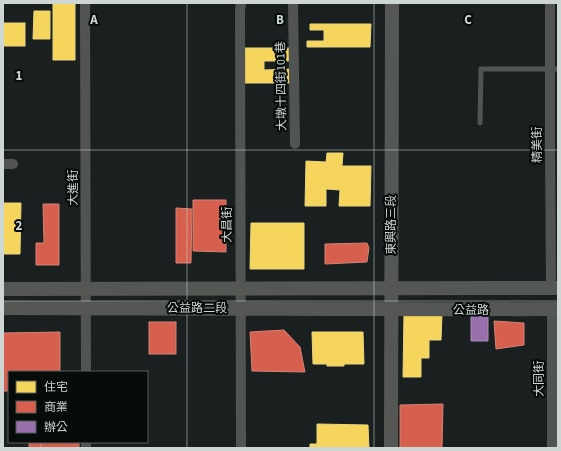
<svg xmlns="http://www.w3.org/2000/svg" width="561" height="451" font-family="'Source Sans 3','Noto Sans TC',sans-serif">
<rect width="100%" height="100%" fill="#1a201f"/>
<g fill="#f6d55c" stroke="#ead580">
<rect x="53" y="3" width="22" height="57"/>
<polygon points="34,11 50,11 50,39 33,39"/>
<rect x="3" y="23" width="22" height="23"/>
<polygon points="310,24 371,24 370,47 307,47 307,41 324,41 324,30 310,30"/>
<polygon points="245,48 293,48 293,61 264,61 264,70 290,69 290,83 245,83"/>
<polygon points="327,153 343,153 342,166 371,166 370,206 339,206 340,190 326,189 326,206 305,206 306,161 326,162"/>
<polygon points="3,203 21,203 20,254 3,254"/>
<polygon points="251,223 304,223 304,269 250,269"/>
<polygon points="404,314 442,315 441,340 429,340 429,358 421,358 421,377 403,377"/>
<polygon points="312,332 363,332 364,364 344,364 344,366 327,366 327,364 313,364"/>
<polygon points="317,424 368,425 369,448 310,448 310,444 317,444"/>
</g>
<g fill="#d6604d" stroke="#d48376">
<polygon points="193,200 226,200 226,252 193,251"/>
<polygon points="43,204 59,204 59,265 36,265 36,243 44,243"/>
<polygon points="176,208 192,209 191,263 176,263"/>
<polygon points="367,243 369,248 367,262 325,264 325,244"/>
<polygon points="494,321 524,323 524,345 496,349"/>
<rect x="149" y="322" width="27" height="32"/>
<polygon points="284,330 300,347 305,372 252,371 250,332"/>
<polygon points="60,332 60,372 9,372 9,391 3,391 3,333"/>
<polygon points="443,404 442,448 400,448 400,405"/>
<rect x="29" y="442" width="12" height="6"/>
<rect x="41" y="442" width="38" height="6"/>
</g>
<polygon fill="#9970ab" stroke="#a98fb7" points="488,314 488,341 471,341 471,315"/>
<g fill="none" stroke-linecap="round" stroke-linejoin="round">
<polyline stroke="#525453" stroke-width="5" points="480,123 481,69 558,69"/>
<g stroke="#525453" stroke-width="10">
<polyline points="85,3 86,372"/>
<polyline points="241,3 240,10 241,448"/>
<polyline points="293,3 295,144"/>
<polyline points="550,3 550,144 551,288"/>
<polyline points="3,164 13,164"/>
<polyline points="86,442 86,448"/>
<polyline points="552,448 552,309"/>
</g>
<g stroke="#555755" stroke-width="14">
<polyline points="3,289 558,288"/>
<path d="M3 308C188 308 373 310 558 309"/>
<polyline points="391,448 392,3"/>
</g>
</g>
<path fill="none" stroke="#ced6d4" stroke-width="1" stroke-opacity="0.55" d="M187 3V448M374 3V448M3 150H558M3 301H558"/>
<g text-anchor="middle" stroke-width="4" stroke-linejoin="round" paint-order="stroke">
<g font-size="12" fill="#ced6d4" stroke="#060c0a">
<text transform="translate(281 86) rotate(-91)" y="4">大墩十四街101巷</text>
<text transform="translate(537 145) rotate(-90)" y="4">精美街</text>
<text transform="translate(73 188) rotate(-90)" y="4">大進街</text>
<text transform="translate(227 225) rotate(-90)" y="4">大昌街</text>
<text transform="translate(391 225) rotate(-90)" y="4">東興路三段</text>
<text x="197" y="312">公益路二段</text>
<text x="471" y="314">公益路</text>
<text transform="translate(539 379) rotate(-90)" y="4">大同街</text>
</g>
</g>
<g font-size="13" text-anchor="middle" font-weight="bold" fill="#ced6d4" stroke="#060c0a" stroke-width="4" stroke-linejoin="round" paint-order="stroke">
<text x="94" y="24">A</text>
<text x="280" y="24">B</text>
<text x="468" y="24">C</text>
<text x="19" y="80">1</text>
<text x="19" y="230">2</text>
</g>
<rect width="561" height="451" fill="none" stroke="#ced6d4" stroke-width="8"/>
<rect x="8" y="371" width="140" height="72" fill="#060c0a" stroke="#565d5b"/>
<rect x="16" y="381" width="20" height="12" fill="#f6d55c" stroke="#565d5b"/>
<text x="44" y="391" font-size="12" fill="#ced6d4">住宅</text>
<rect x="16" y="401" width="20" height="12" fill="#d6604d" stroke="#565d5b"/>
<text x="44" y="411" font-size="12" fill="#ced6d4">商業</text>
<rect x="16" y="421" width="20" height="12" fill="#9970ab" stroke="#565d5b"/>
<text x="44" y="431" font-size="12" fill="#ced6d4">辦公</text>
</svg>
